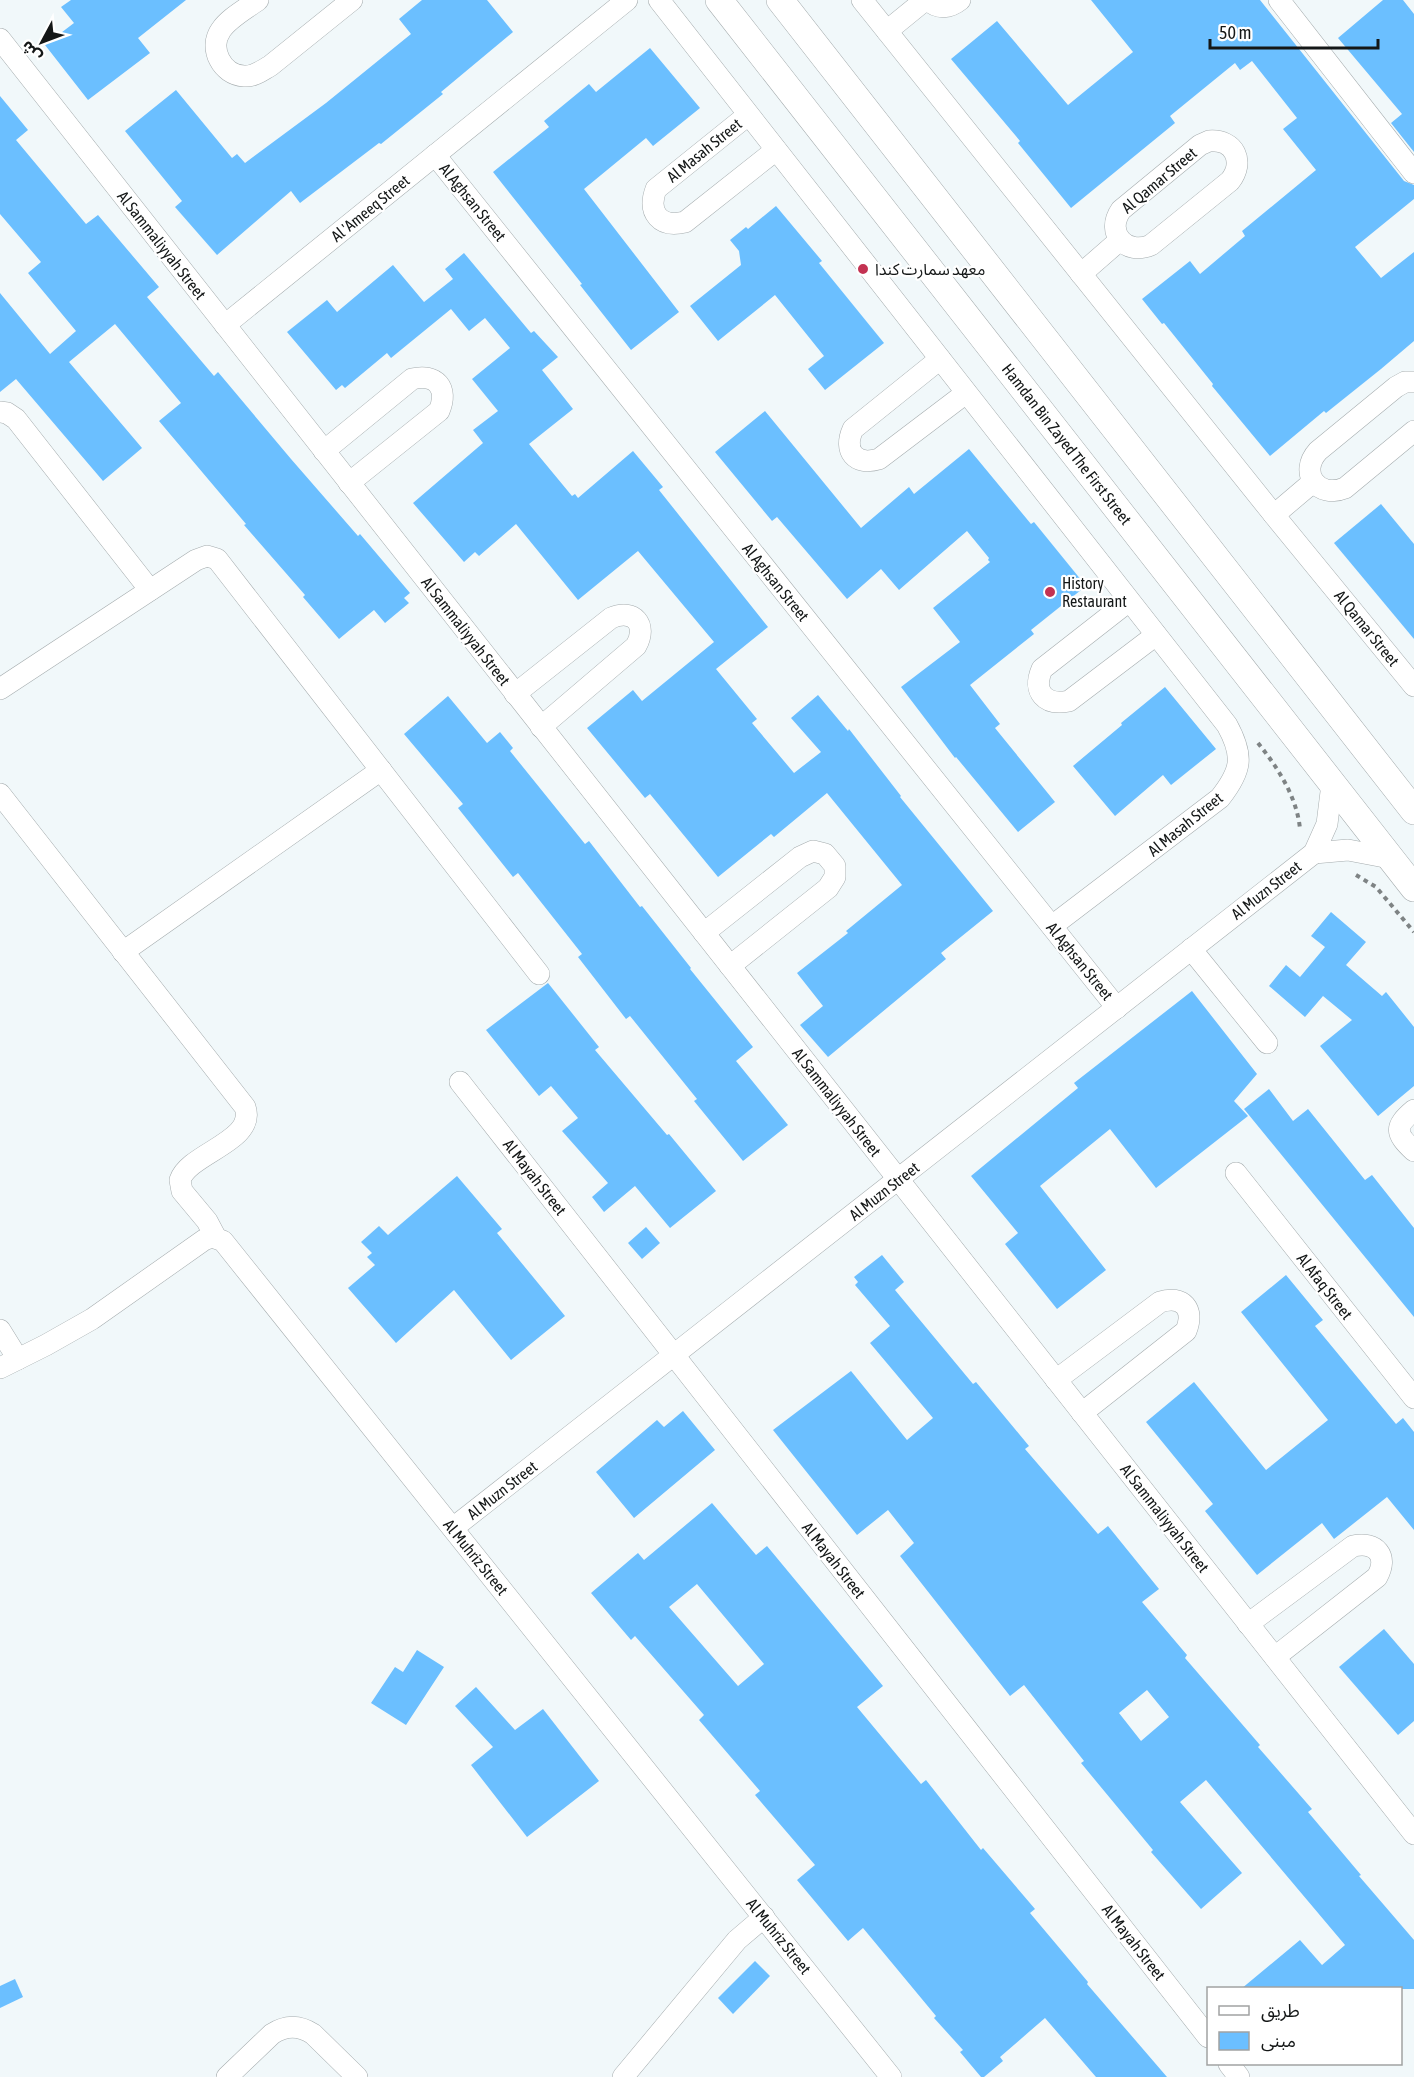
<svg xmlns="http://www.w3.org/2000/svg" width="1414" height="2077" font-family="'Asap Condensed','Noto Sans Arabic',sans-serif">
<rect width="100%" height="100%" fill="#f1f8fa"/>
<g fill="#6bbfff" fill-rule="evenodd">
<polygon points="71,0 186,0 138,38 150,53 88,100 45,45 74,23 61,7"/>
<polygon points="422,0 487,0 513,32 441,92 443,94 381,144 379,143 300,203 291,191 217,255 175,207 182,201 125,131 176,90 232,158 237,154 245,163 326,103 411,34 399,19"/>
<polygon points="1091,0 1260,0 1404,181 1414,185 1414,199 1355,247 1381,278 1414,252 1414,341 1381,369 1326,413 1324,411 1270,456 1212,386 1213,384 1164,323 1162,324 1142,299 1190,261 1200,274 1245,236 1242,231 1316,170 1283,129 1297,118 1252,61 1240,70 1235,63 1170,116 1175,123 1071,208 1018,143 1020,141 951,59 997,21 1068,105 1133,52"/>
<polygon points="1383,0 1403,0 1414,14 1414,152 1391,123 1402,114 1338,38"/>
<polygon points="650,48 700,108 653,146 646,138 584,189 679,312 631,350 580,285 582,284 493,172 549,127 544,121 589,84 596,92"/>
<polygon points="0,96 28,130 16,140 86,224 98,215 159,287 147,297 214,376 218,372 291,459 358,536 360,534 410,593 404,598 409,603 385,623 374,610 339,639 303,597 305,595 244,525 246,524 159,421 181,403 115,324 69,362 142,448 103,481 16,379 0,392 0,293 50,354 76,331 28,273 41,262 0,214"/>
<polygon points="776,206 822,261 819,263 884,343 825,390 808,369 824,356 775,295 718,341 690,306 741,265 739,251 730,240 746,227 748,229"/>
<polygon points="464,253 531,333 534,331 558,357 542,370 573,409 529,444 572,496 575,494 578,498 633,451 663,487 659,490 768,627 716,669 757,719 752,723 794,773 821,752 791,718 818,695 848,731 849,729 901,796 900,797 993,911 941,953 946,959 828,1057 800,1025 823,1006 797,973 848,933 846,931 902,885 827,793 774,837 771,834 718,877 650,794 645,798 587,728 633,690 642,701 714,642 638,551 578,600 516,524 479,556 475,552 464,562 413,503 483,443 473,430 498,411 472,379 510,348 485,318 469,331 451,309 391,358 387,353 345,388 342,385 336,390 287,332 327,300 337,312 393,265 424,302 453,279 445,269"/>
<polygon points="765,411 861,528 909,487 914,494 969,449 1031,524 1034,522 1086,586 1031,630 1034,634 970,685 1000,724 995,728 1055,802 1018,832 956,757 955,758 901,687 960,642 933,608 990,562 988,560 989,558 967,531 899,590 881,569 847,599 777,517 772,521 715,452"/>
<polygon points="1381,504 1414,544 1414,639 1334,543"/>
<polygon points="1165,687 1216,749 1171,785 1163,775 1115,816 1073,766 1122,725 1121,723"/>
<polygon points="448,696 487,743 500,732 513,748 510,751 585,844 589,841 640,907 642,906 691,968 690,969 753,1047 736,1061 788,1125 743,1161 694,1101 697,1099 630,1016 626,1019 578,957 582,954 518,873 513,877 458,808 463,804 404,734"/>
<polygon points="1331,912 1366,942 1346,965 1382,996 1386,992 1414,1027 1414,1086 1378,1116 1320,1046 1352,1020 1323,996 1305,1017 1269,986 1286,965 1300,977 1325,947 1311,936"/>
<polygon points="548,983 599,1047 595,1050 667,1135 669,1134 716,1191 670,1228 635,1186 604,1212 592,1197 608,1183 562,1131 578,1118 551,1086 539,1096 486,1030"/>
<polygon points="1192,991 1257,1074 1234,1101 1248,1116 1156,1188 1110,1129 1040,1186 1106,1270 1057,1309 1005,1244 1018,1233 971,1176 1078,1088 1074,1083"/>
<polygon points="1269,1089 1293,1121 1308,1109 1365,1180 1372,1175 1414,1228 1414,1317 1244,1109"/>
<polygon points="457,1176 502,1229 497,1233 565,1316 511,1360 454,1290 396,1343 348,1288 375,1265 367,1257 372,1253 361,1242 379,1226 388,1235"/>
<polygon points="646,1227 660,1243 642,1259 628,1243"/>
<path d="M882 1255 904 1282 895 1290 973 1384 976 1382 1029 1446 1025 1449 1098 1534 1108 1526 1159 1589 1142 1602 1187 1655 1185 1658 1260 1745 1258 1747 1312 1809 1308 1812 1361 1875 1359 1876 1414 1940V1989H1241L1300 1940 1322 1965 1345 1945 1206 1780 1180 1802 1242 1873 1201 1909 1151 1852 1153 1850 1081 1763 1084 1761 1024 1685 1010 1696 900 1556 914 1543 888 1510 857 1535 773 1430 851 1371 907 1440 933 1418 870 1343 890 1326 855 1285 858 1282 854 1277ZM1147 1690 1169 1717 1141 1741 1119 1713Z"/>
<polygon points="1286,1275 1323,1320 1315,1326 1396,1424 1403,1418 1414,1432 1414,1530 1387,1497 1334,1539 1322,1523 1257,1575 1205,1511 1213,1504 1146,1422 1194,1382 1266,1470 1328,1420 1241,1312"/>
<polygon points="683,1411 715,1450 634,1518 596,1472 657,1420 664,1427"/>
<path d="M712 1503 756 1555 767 1546 883 1686 857 1707 921 1784 926 1780 981 1850 983 1848 1035 1909 1030 1913 1088 1982 1087 1984 1167 2077H1096L1045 2018 1000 2057 1003 2061 984 2077H981L960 2052 963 2050 934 2018 936 2016 863 1928 848 1941 797 1880 815 1865 755 1795 760 1791 699 1720 704 1715 635 1636 631 1640 591 1593 638 1553 644 1560ZM697 1584 764 1664 738 1686 669 1607Z"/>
<polygon points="1384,1629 1414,1664 1414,1721 1398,1735 1339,1667"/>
<polygon points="417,1650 444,1667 406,1725 371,1703 395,1667 403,1672"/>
<polygon points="476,1687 515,1730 543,1709 599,1781 527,1837 471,1765 493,1747 455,1706"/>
<polygon points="755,1961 770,1976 733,2014 718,1998"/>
<polygon points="15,1979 23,1997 0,2008 0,1986"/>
</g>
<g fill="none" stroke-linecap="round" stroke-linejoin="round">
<defs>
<g id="minor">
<path d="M258 0C246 9 229 18 221 30 208 48 222 75 244 76 254 77 261 71 270 66L352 0"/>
<path d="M659 0 1227 725C1244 756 1242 770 1220 798L1052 926"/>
<polyline points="862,0 1274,515 1414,686"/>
<path d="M928 0C938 10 950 8 960 0"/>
<polyline points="1279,0 1414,173"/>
<polyline points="887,31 925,0"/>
<polyline points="0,39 1414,1834"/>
<path d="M748 115 656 189C647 213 660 228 685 222L776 150"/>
<path d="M1209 141C1235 139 1245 162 1230 181L1151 245C1126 256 1105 233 1121 210L1200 145Z"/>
<polyline points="435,155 1117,1008"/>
<polyline points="1081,274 1120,240"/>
<polyline points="225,325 627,0"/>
<path d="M940 359 853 429C843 451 855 466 879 459L966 393"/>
<path d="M1414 382H1405L1396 387 1318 451C1298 473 1318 499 1345 488L1414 431"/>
<polyline points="0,412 7,413 16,419 150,590"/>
<path d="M324 451 412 379C436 373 449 388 439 411L349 483"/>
<polyline points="1274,515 1313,482"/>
<path d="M1129 601 1042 669C1032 692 1045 706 1069 701L1156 635"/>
<polyline points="0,689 196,560 207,556 217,559 539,974"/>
<path d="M515 694 611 618C634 608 648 625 636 646L541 727"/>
<path d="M0 794 245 1107C257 1141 189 1153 180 1180L182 1191 207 1221 216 1238"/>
<polyline points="1314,853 1348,850 1390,858"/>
<polyline points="704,933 800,857 813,851 825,854 835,866 835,877 828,888 730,966"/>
<polyline points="1191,949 1267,1043"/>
<polyline points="123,952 381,770"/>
<polyline points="460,1082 1208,2037"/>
<path d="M1414 1110C1394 1127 1395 1133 1414 1151"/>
<polyline points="1236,1173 1414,1398"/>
<polyline points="0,1330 18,1359"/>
<polyline points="0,1368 46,1345 92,1319 204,1240 212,1237 223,1241 891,2077"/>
<path d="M1056 1380 1160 1302C1183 1295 1195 1309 1186 1331L1082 1413"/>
<polyline points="453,1528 1314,853 1327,824 1332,784"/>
<path d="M1248 1624 1353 1546C1376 1541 1389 1556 1377 1577L1275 1657"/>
<polyline points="1229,2064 1239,2077"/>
<path d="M227 2077 272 2034C286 2025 299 2025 313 2034L357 2077"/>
<polyline points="623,2077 737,1940 764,1917"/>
</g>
<g id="major">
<polyline points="719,0 1414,888"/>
<polyline points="780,0 1414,811"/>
</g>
</defs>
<use href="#minor" stroke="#a5acae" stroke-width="22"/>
<use href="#major" stroke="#a5acae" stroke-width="28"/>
<g stroke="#7e8384" stroke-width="4" stroke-dasharray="4.5 4.5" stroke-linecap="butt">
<path d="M1258 743C1278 768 1297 797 1300 829"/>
<polyline points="1356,875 1376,887 1414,932"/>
</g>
<use href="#minor" stroke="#fff" stroke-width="21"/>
<use href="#major" stroke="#fff" stroke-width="27"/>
</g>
<g fill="#c33252" stroke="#fff" stroke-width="2">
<circle cx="863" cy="269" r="6"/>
<circle cx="1050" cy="592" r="6"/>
</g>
<g text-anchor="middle" stroke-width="4.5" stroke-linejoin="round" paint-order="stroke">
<g font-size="16" fill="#141717" stroke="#fff">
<text transform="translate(704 150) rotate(-39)" y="6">Al Masah Street</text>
<text transform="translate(1159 180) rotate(-40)" y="6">Al Qamar Street</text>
<text transform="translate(473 202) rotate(51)" y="6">Al Aghsan Street</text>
<text transform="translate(370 208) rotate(-39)" y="6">Al 'Ameeq Street</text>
<text transform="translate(162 245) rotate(52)" y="6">Al Sammaliyyah Street</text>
<text transform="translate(1067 444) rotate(52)" y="6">Hamdan Bin Zayed The First Street</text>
<text transform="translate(776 582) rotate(51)" y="6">Al Aghsan Street</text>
<text transform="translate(1367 628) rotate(51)" y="6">Al Qamar Street</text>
<text transform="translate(466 631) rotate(52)" y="6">Al Sammaliyyah Street</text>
<text transform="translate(1185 824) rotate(-39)" y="6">Al Masah Street</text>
<text transform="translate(1266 890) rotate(-38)" y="6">Al Muzn Street</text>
<text transform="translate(1080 961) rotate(51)" y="6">Al Aghsan Street</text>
<text transform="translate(837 1102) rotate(52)" y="6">Al Sammaliyyah Street</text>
<text transform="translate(535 1177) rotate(52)" y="6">Al Mayah Street</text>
<text transform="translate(884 1191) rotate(-38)" y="6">Al Muzn Street</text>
<text transform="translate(1325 1286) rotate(52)" y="6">Al Afaq Street</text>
<text transform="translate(502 1490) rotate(-38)" y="6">Al Muzn Street</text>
<text transform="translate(1165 1518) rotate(52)" y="6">Al Sammaliyyah Street</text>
<text transform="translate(476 1557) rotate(51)" y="6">Al Muhriz Street</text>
<text transform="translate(834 1560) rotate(52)" y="6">Al Mayah Street</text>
<text transform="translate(779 1936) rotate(51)" y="6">Al Muhriz Street</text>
<text transform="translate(1134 1942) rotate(52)" y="6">Al Mayah Street</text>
</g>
<g font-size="16" fill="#141717" stroke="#fff" text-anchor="start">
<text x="875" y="275">معهد سمارت كندا</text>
<text x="1062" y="589">History<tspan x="1062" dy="18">Restaurant</tspan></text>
</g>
</g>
<rect x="1207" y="1987" width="195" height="78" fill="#ffffff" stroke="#a1a2a2" stroke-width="1.5"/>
<rect x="1219" y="2006" width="30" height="9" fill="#ffffff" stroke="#a1a2a2" stroke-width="1.5"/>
<text x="1261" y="2017" font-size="18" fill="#141717">طريق</text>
<rect x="1219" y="2032" width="30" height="18" fill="#6bbfff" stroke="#a1a2a2" stroke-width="1.5"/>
<text x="1261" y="2047" font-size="18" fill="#141717">مبنى</text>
<g transform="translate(42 42) rotate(229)" stroke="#ffffff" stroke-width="4.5" paint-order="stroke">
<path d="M0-4.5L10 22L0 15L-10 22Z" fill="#141717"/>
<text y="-9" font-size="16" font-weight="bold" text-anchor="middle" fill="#141717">ش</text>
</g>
<path d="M1210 39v9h168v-9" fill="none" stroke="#141717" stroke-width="3"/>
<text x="1219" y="39" font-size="18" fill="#141717" stroke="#ffffff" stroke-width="4.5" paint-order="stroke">50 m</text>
</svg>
